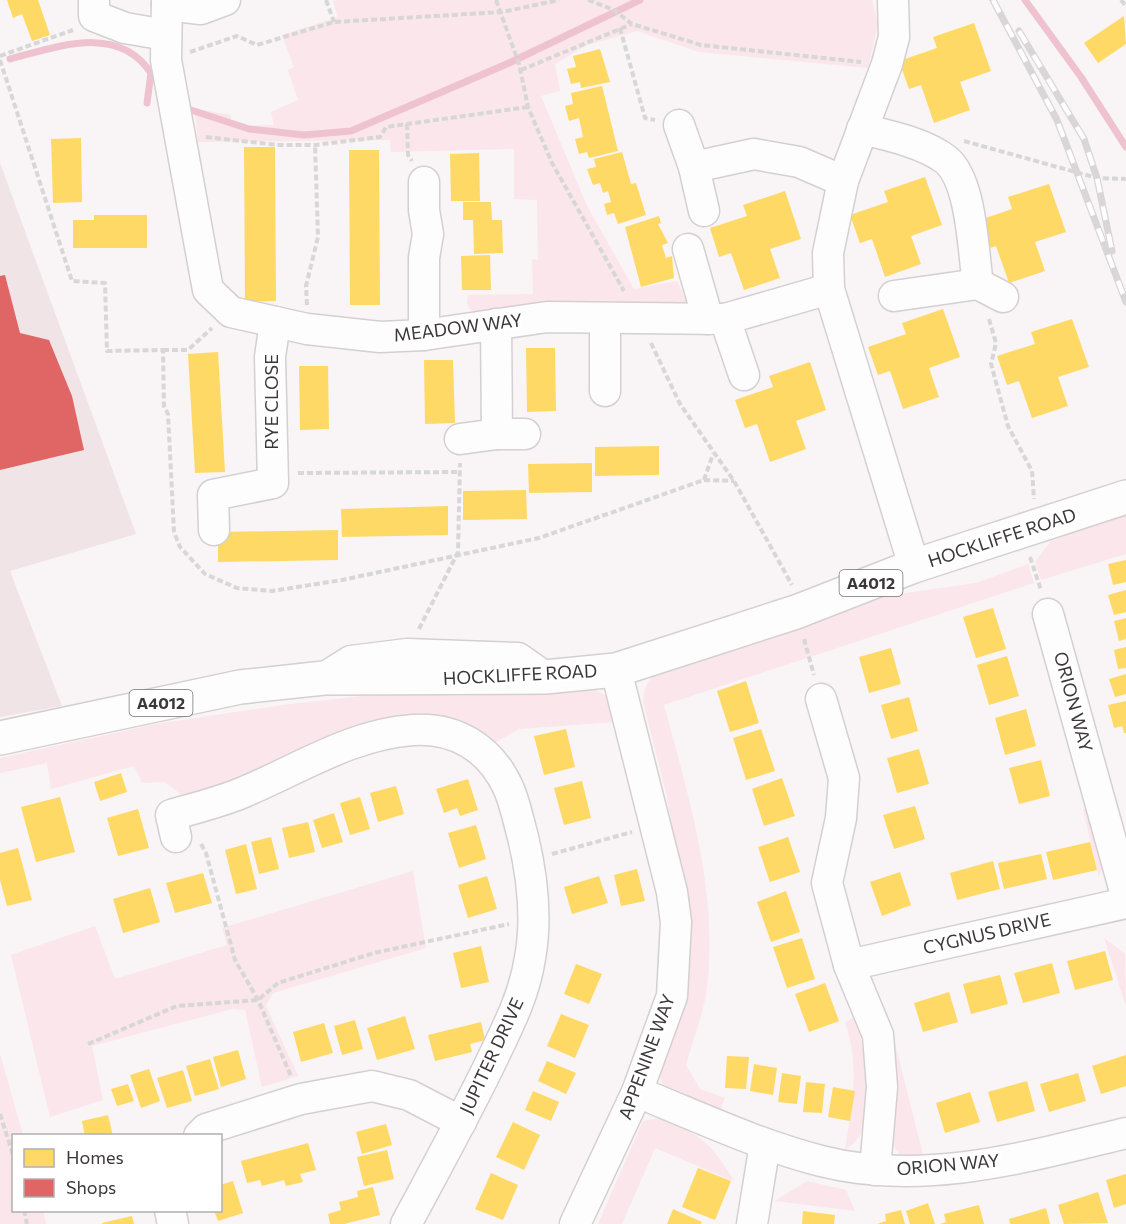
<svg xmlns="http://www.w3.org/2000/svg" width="1126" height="1224" font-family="Commissioner,sans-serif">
<rect width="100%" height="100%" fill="#f9f4f5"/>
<polygon fill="#f0e4e7" points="0,163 136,534 10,571 62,706 0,717"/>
<g fill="#fae6eb">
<path d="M337 0H872L878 24 868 68 699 52 637 31 587 45 555 64 560 91 541 96 587 206 634 289 677 281 689 307C639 303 590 299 540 303 517 306 494 314 471 311L467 304 468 295 533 294 532 259 538 260 537 200 514 199V149L391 152 390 140 198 142 195 109 231 115V126L274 125 271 112 298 100 288 70 294 67 282 35 338 17 333 1Z"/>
<polygon points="1126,513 1126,554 1041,580 1035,562 1051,541"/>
<path d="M1028 564 1034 583 664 705C689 799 720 896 706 994 702 1018 692 1042 686 1065L700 1089 725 1098 720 1111 665 1091 660 1077V1062L682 882 666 793 643 702C644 689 646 681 657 673L877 597 976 583Z"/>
<polygon points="593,688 611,699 615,722 519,729 492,744 469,726 188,800 165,782 142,783 134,766 51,789 47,763 0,773 0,758 156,724 290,704 391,693 460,696"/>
<polygon points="1093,807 1105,858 1099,877 1083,809"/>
<polygon points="413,871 426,948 273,993 266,1006 298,1076 262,1087 245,1010 232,1009 92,1046 103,1100 50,1117 11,955 95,926 115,979 227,945 222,928 232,925"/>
<polygon points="1104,938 1125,954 1126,1006"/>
<path d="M887 1012 924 1158C916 1158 904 1159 898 1152 881 1134 896 1083 895 1060 894 1045 888 1029 884 1014Z"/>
<path d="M855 1017C865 1046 882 1134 845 1149 853 1105 860 1065 845 1022Z"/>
<polygon points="0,1054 23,1135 14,1136 14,1210 43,1211 46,1224 0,1224"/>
<path d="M659 1118C701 1134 711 1143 734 1181L655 1148 622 1224H598L643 1121Z"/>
<polygon points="807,1181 846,1190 855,1211 775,1201"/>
</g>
<g fill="#ffd966">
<polygon points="7,0 38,0 50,35 32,41 22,14 13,18"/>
<polygon points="1124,16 1126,44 1098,63 1084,43"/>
<polygon points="974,23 991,71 960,82 970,110 934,123 921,85 909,89 899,61 937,48 933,37"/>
<polygon points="600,49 610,82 581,88 580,82 571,84 567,69 576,67 573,56"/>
<polygon points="602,86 618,151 589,158 587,152 579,154 575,139 583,137 579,118 569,121 565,106 573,104 571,93"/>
<polygon points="81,138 82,202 53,203 51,139"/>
<polygon points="244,147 275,147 276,301 245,302"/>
<polygon points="349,150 379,150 380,305 350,305"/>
<polygon points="622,152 631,184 636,183 646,215 618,224 614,213 607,215 604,204 611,202 608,191 603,193 600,183 593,185 587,169 596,167 594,159"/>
<polygon points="479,153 480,201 451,201 450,154"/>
<polygon points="925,177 942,225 911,236 921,264 885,277 872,239 860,243 850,215 888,202 884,191"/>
<polygon points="1049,184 1066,232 1035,242 1045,271 1009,283 996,246 984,250 974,222 1012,209 1008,197"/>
<polygon points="785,191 801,239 770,249 780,278 744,290 731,253 719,257 710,228 747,216 743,205"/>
<polygon points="463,202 491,202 492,220 502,220 503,253 474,254 473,220 463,220"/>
<polygon points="94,215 147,215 147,248 73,248 73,220 94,220"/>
<polygon points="659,216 661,223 658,224 668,243 662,245 666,258 672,256 674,278 641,287 625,227"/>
<polygon points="490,255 491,290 462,290 461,256"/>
<polygon points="943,309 960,357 929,368 939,397 903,409 890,371 878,375 868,347 906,334 902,323"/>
<polygon points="1072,319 1089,367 1058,377 1068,406 1032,418 1019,381 1007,385 997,356 1035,344 1031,332"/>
<polygon points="526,348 555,348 556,411 527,412"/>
<polygon points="218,352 225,472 195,473 188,354"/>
<polygon points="424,360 453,360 455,423 425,424"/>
<polygon points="810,362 826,410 796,421 806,449 770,462 757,424 745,428 735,400 773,387 769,376"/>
<polygon points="299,366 328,366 329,429 300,430"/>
<polygon points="659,446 659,475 595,476 595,447"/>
<polygon points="592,463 592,492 529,493 528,464"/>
<polygon points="526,490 527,519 463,520 463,491"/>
<polygon points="448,506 448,535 342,537 341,509"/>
<polygon points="338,530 338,560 218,562 218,532"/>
<polygon points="1126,560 1126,582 1113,585 1108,564"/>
<polygon points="1126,590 1126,612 1114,615 1108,595"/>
<polygon points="993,608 1006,649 976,658 963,617"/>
<polygon points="1126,618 1126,639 1119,641 1114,621"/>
<polygon points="1126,647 1126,668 1118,669 1114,650"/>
<polygon points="891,648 901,684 869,693 859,657"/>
<polygon points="1007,656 1019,696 989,705 977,665"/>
<polygon points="1126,674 1126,694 1115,697 1109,679"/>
<polygon points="746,681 759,723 730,732 717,691"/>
<polygon points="909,697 918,731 891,739 881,705"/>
<polygon points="1126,701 1126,733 1124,733 1122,726 1114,728 1108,705"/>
<polygon points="1026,709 1036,746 1005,755 995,718"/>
<polygon points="566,729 575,767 544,775 534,736"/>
<polygon points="761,729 775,771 746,780 733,738"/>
<polygon points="919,749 929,784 897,793 887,758"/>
<polygon points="1041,760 1050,796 1019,804 1009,768"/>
<polygon points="121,773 127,792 100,801 94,782"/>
<polygon points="782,778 795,816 764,826 752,789"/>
<polygon points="468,779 478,810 460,816 457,808 444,813 436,789"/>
<polygon points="582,781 591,818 564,825 554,788"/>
<polygon points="396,786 404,814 378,822 370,793"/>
<polygon points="60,797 75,852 36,862 21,807"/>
<polygon points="360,797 370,829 350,835 340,803"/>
<polygon points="915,806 925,839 894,849 883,815"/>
<polygon points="138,809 149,848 118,856 107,818"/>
<polygon points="334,813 343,842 322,848 313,820"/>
<polygon points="308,822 315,852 289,858 282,828"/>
<polygon points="476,825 486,859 459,868 448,833"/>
<polygon points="271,837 279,869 259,874 251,842"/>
<polygon points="788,837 800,872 770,882 758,847"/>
<polygon points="1090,842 1097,870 1053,880 1046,852"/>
<polygon points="246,844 257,889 236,894 225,850"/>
<polygon points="18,848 32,900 7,906 0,880 0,853"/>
<polygon points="1041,854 1047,879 1004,889 998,863"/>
<polygon points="993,861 1000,889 957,900 950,873"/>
<polygon points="637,869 645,901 621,906 614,875"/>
<polygon points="900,872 911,905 882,916 870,882"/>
<polygon points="203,873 212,903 175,913 166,883"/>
<polygon points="487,876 497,909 468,918 458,885"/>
<polygon points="599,876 608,903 572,914 564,887"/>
<polygon points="150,888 160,922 123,933 113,899"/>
<polygon points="786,891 800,932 771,942 757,902"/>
<polygon points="802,938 815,979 787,988 773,947"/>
<polygon points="481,946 489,982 461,988 453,953"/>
<polygon points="1105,951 1113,980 1075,990 1067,961"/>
<polygon points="1052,963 1060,993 1023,1003 1014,973"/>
<polygon points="576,964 602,974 589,1004 564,994"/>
<polygon points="1000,975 1008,1004 971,1014 963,984"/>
<polygon points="825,983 839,1021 809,1032 795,994"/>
<polygon points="949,992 958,1022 923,1032 914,1003"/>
<polygon points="561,1014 589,1025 575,1058 547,1046"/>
<polygon points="405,1016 415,1049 377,1060 367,1028"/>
<polygon points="355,1020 363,1049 342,1055 334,1026"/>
<polygon points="481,1022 485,1040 470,1044 472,1052 435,1061 428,1035"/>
<polygon points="324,1023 333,1053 301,1062 293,1032"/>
<polygon points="238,1050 246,1079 221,1087 213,1057"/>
<polygon points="1126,1055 1126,1086 1101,1094 1092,1066"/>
<polygon points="727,1056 749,1057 746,1089 725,1088"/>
<polygon points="210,1059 219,1089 195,1096 186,1066"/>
<polygon points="547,1061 576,1073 566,1094 538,1081"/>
<polygon points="754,1064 777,1068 773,1095 750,1091"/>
<polygon points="149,1069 160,1101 141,1108 130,1075"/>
<polygon points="183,1070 192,1101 167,1108 157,1078"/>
<polygon points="782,1073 801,1076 797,1104 778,1102"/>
<polygon points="1078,1073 1086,1101 1049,1112 1040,1084"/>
<polygon points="1027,1081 1035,1111 997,1122 988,1092"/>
<polygon points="806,1082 825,1084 822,1113 803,1112"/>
<polygon points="128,1084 134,1101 117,1106 111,1089"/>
<polygon points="833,1087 855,1091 850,1121 828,1117"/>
<polygon points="533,1091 559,1102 551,1121 525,1110"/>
<polygon points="970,1092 980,1122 945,1133 936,1103"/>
<polygon points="108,1115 113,1136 85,1136 82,1121"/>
<polygon points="513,1122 540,1135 524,1170 496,1157"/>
<polygon points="386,1124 392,1145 362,1154 356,1132"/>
<polygon points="308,1143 316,1170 300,1174 303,1182 286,1186 284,1180 262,1186 260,1180 247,1183 241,1161"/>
<polygon points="387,1150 394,1179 364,1186 357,1157"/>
<polygon points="698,1168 731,1181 715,1220 682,1207"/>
<polygon points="491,1173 518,1185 503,1220 475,1209"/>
<polygon points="1126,1174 1126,1204 1114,1208 1106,1180"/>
<polygon points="233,1181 243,1213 218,1221 214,1210 220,1210 220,1185"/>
<polygon points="373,1187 380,1215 344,1224 330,1224 328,1214 341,1210 339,1202 358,1197 357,1191"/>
<polygon points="1098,1192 1108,1223 1064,1224 1058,1205"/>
<polygon points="928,1203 935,1224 910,1224 906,1211"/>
<polygon points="979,1205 984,1224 940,1224 946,1222 944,1214"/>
<polygon points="1046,1208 1050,1224 1010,1224 1009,1219"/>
<polygon points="673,1209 702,1222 701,1224 667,1224"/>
<polygon points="901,1210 905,1224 877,1224 886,1221 885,1214"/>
<polygon points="803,1211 835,1215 834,1224 802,1224"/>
<polygon points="132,1216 134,1224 102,1224 102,1223"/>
</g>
<polygon fill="#e06666" points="5,275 20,333 49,340 72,396 84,450 0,470 0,276"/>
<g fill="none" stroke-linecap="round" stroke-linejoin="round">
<g stroke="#eec3cf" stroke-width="7">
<polyline points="1025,0 1081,77 1126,147"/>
<path d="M10 59C57 47 118 23 151 73L147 103"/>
<polyline points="191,110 249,129 304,135 351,131 509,63 640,0"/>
</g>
<defs>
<g id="minor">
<polyline points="94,0 94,16 125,28 166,35"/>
<polyline points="167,0 166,60 208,290 231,312 307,329 380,337 424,335 547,317 725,319 829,289"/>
<polyline points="893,0 894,37 887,64 843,181 828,253 829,289 914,566"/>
<polyline points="167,5 201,9 225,0"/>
<polyline points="679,125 694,167 704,211"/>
<path d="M862 129C887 135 924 143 945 159 972 179 973 252 978 284L1003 297"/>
<polyline points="694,167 754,154 799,162 843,181"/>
<polyline points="688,249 708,319"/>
<polyline points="894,296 978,284"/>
<polyline points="605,318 605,391"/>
<polyline points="725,319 744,375"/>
<polyline points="496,324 497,434 525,434"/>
<polyline points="424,335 424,258 428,234 424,210 424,182"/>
<polyline points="460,439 497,434"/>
<polyline points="214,530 213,495 273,483 270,357 275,322"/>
<polyline points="1048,614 1126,895"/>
<polyline points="324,678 351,661 407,654 518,658 545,677"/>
<polyline points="821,699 844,778 841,818 827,883 849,965 878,1035 882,1087 875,1170"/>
<path d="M176 837 171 815C195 808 221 802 244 792 299 769 352 734 413 730 455 727 489 748 507 785 515 801 518 820 523 837 532 875 537 920 530 958 524 998 505 1032 488 1068 462 1121 434 1172 406 1224"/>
<polyline points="849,965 1126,903"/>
<path d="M637 1092C697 1116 758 1145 821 1161 923 1187 1027 1157 1126 1133"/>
<polyline points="199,1136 206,1129 301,1099 372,1086 409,1095 461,1122"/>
<polyline points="170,1210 173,1224"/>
<polyline points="575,1224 637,1092 672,996 676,922 672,892 616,670"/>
<polyline points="752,1224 765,1144"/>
</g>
<polyline id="major" points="0,738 240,687 324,678 545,677 616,670 796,612 914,566 1126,497"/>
</defs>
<use href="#minor" stroke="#d4d0d1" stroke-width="33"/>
<use href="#major" stroke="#d4d0d1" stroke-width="36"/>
<g stroke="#d8d7d7" stroke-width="4" stroke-dasharray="6 3" stroke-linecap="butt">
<polyline points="326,0 334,22"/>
<polyline points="496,0 519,64 528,107 552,163 624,291"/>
<polyline points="588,0 614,10 632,24 701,45 861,62"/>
<polyline points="1121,0 1126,6"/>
<polyline points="620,28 645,118 655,120"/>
<polyline points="190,52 237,36 257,45 334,22 502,12 559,0"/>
<polyline points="0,56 73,30"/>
<polyline points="0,60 72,281 105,283 107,351 163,350 164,406 168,414 174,532 180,547 205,574 237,588 272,591 342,580 539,538 704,480 734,481"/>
<polyline points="521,70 632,24"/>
<polyline points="407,124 408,155 412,161"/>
<polyline points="206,137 278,145 315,145 380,137 386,127 528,107"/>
<polyline points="964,141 1097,178 1126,179"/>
<polyline points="307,305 306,286 318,237 315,145"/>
<polyline points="989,319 996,343 991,364 1008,426 1032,471 1034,499"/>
<polyline points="651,343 680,404 734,481 792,585"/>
<polyline points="163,350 188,350 212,328"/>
<polyline points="298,473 460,472"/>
<polyline points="704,480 713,454"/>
<polyline points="1030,557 1041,590"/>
<polyline points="419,629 458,552 460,463"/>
<polyline points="804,639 814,675"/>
<polyline points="201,844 206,853 235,960 258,1000 291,1076"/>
<polyline points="552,854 632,832"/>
<polyline points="88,1044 177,1006 258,1000 278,983 374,953 509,924"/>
<polyline points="0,1114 14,1158"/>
<polyline points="24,1210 27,1224"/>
</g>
<use href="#minor" stroke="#fefdfe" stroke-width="30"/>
<use href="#major" stroke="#fefdfe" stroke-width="33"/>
<defs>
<g id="rail">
<polyline points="993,0 1057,120 1126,302"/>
<polyline points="1019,31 1084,139 1097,178 1112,251"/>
</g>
</defs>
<use href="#rail" stroke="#d8d6d6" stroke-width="7"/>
<use href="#rail" stroke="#fff" stroke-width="4.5" stroke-dasharray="14" stroke-linecap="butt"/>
</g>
<g text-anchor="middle" stroke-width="6" stroke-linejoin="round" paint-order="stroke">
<g fill="#fff" stroke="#767474" stroke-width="1.5">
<rect x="839.5" y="570" width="63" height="26" rx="4.5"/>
<rect x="129.5" y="690" width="63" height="26" rx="4.5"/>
</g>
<g font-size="16" font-weight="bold" fill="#3c3839">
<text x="871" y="589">A4012</text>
<text x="161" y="709">A4012</text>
</g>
<g font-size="18" fill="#3c3839" stroke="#fff">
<text transform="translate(458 328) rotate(-7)" y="6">MEADOW WAY</text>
<text transform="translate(272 402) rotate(-90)" y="6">RYE CLOSE</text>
<text transform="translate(1002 538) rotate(-18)" y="6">HOCKLIFFE ROAD</text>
<text transform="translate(520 675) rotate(-3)" y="6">HOCKLIFFE ROAD</text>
<text transform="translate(1073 702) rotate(75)" y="6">ORION WAY</text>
<text transform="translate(987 934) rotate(-13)" y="6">CYGNUS DRIVE</text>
<text transform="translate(492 1056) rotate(-65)" y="6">JUPITER DRIVE</text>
<text transform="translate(647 1057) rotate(-70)" y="6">APPENINE WAY</text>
<text transform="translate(948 1165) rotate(-5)" y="6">ORION WAY</text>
</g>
</g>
<rect x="12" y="1134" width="210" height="78" fill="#ffffff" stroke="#b1afb0" stroke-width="1.5"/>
<rect x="24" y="1149" width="30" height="18" fill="#ffd966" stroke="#b1afb0" stroke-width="1.5"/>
<text x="66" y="1164" font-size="18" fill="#3c3839">Homes</text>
<rect x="24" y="1179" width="30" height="18" fill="#e06666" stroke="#b1afb0" stroke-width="1.5"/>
<text x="66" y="1194" font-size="18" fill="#3c3839">Shops</text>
</svg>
